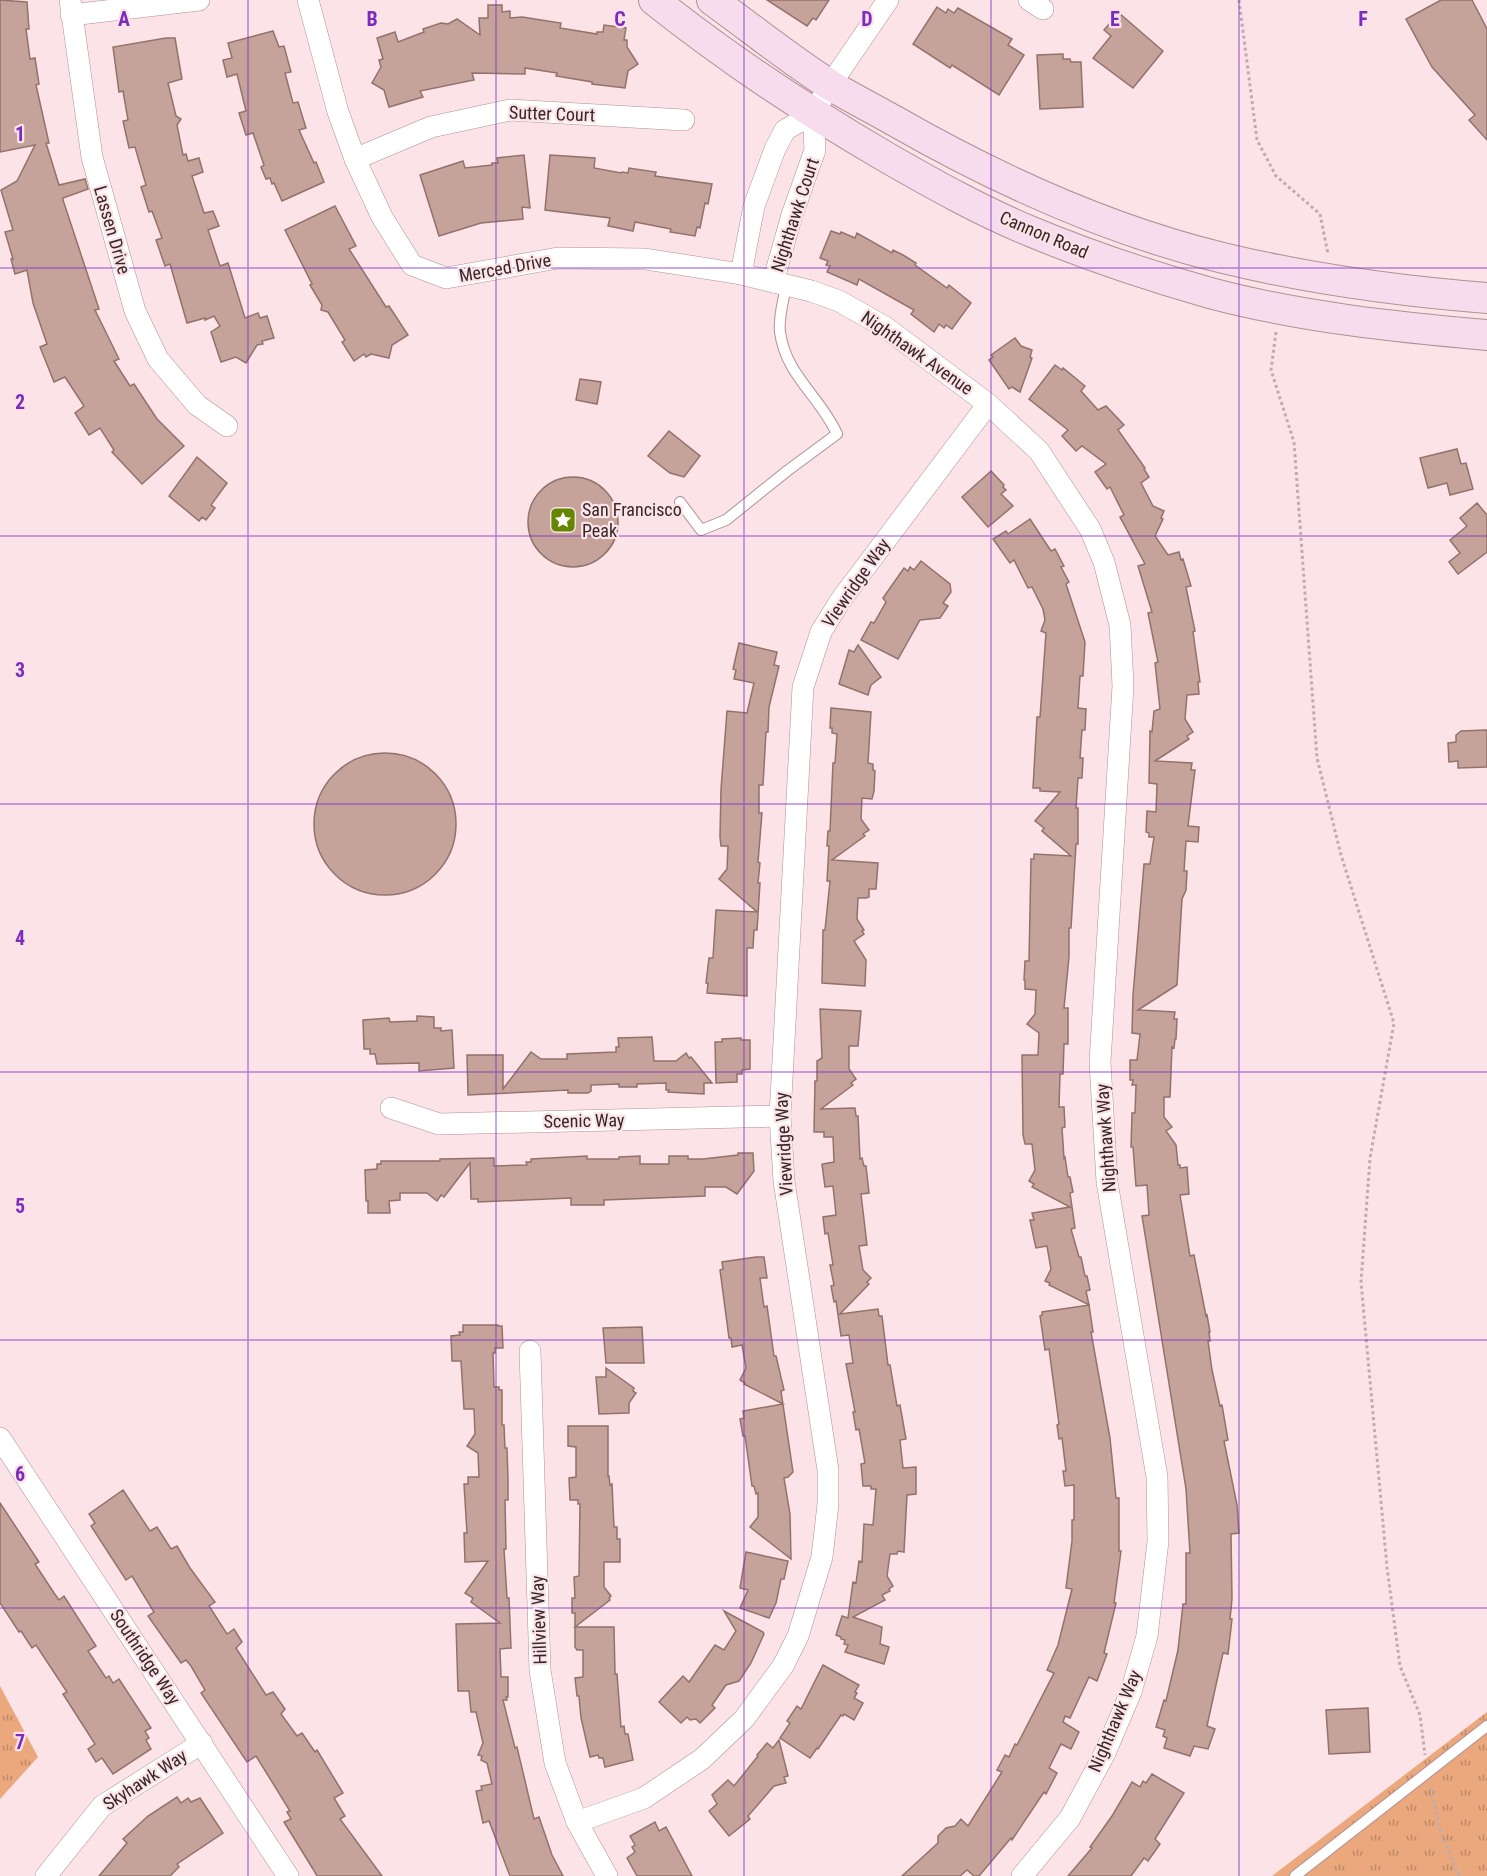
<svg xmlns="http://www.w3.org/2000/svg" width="1487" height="1876" font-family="'Roboto Condensed',sans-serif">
<defs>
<pattern id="grass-tufts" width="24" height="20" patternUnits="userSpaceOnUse" patternTransform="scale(1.5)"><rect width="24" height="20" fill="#eaa87c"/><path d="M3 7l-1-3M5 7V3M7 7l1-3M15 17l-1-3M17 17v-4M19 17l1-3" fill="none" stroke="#be8966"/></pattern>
</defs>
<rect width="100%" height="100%" fill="#fbe3e7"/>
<g fill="url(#grass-tufts)">
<polygon points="0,1686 38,1757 0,1799"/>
<polygon points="1487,1712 1487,1876 1272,1876"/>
</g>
<g fill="#c5a29a" stroke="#93726b" stroke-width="1.5">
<polygon points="0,0 27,2 29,29 26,29 30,59 35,58 39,84 36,85 49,143 46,143 59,185 85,179 88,189 63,198 63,200 99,309 95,310 119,359 114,361 130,386 134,384 157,419 184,446 142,484 112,452 114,450 100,428 89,435 75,413 84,406 65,377 54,382 40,347 47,344 33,303 27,270 15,274 11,259 13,259 5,232 13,230 1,190 17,181 35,145 0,152"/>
<polygon points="767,0 829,0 816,20 813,18 807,26"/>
<polygon points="1441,0 1472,0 1487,29 1487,140 1469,120 1475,115 1432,67 1406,19"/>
<polygon points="488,5 502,5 502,12 510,11 510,18 522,17 561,23 560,28 597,34 597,32 603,32 604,25 626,28 624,40 627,40 627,47 638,64 628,71 625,88 592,84 592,82 556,76 557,73 525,68 525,74 472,73 474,80 420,91 423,97 389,107 384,90 372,83 381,67 379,60 383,59 377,38 395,32 398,42 424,32 423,29 441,23 448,24 457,19 480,35 479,18 488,18"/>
<polygon points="937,7 946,13 948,9 954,13 958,8 1012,39 1008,45 1024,55 999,95 952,65 950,68 913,44"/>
<polygon points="1119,13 1163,51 1133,88 1093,58 1111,36 1104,30"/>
<polygon points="273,31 279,47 284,46 291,72 285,73 293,103 298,102 306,128 299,130 314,163 316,162 324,182 282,201 274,183 272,184 270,178 266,179 261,167 264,165 253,133 246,135 239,113 246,111 237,74 227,77 223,60 232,58 228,43"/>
<polygon points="166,38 175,38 182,79 168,83 176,116 181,119 177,125 183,155 186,154 188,161 199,158 203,172 192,176 204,213 213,211 219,226 208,230 220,266 228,263 245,318 258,313 260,318 267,316 274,338 262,341 263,344 257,345 246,363 236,357 221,362 211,332 220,326 214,316 205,320 205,318 187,323 170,264 165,266 156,240 162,238 152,211 149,212 141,187 146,185 135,147 129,148 123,121 128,120 123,91 119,92 113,47"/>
<polygon points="1063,54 1063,59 1070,59 1071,62 1081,62 1083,107 1040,109 1037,55"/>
<polygon points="524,155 530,208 522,207 523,219 481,223 439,236 420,175 463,161 465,168 492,165 492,163 498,163 497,158"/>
<polygon points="550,155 595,158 594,168 621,173 622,172 628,173 629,168 656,172 655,176 712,184 708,204 705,203 700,228 697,227 695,236 670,232 671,229 635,222 633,231 608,226 610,218 545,210"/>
<polygon points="335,206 356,246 349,249 386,307 389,306 408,335 392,345 389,358 371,354 366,357 364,354 354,361 342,342 345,340 328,312 321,310 322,305 310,285 312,284 285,230"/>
<polygon points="831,231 840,234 841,232 855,238 857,233 892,253 893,250 903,255 916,263 915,265 947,288 949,285 971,303 952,329 946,325 944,328 939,324 934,332 911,314 914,310 859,279 857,285 827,272 830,266 826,265 828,261 820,258"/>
<polygon points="1015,338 1021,346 1032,350 1030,357 1032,358 1020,392 1012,387 1009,389 989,360 993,357 991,355"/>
<polygon points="1055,365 1062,370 1063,368 1085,386 1081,391 1098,410 1106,406 1124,425 1118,430 1145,468 1144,469 1149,477 1141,483 1153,506 1164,511 1161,518 1163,519 1155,536 1168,555 1179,552 1181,560 1183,559 1191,586 1186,587 1195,631 1193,632 1200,682 1198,682 1199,694 1187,695 1185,719 1193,732 1187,736 1189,739 1155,761 1192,763 1191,770 1195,770 1188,826 1199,827 1198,842 1186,841 1184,871 1187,871 1186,890 1182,899 1177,985 1138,1010 1175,1012 1174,1019 1177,1019 1176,1039 1175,1039 1174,1048 1172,1047 1170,1097 1164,1097 1164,1117 1172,1127 1166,1131 1176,1145 1178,1165 1180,1165 1180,1168 1187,1167 1189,1194 1180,1195 1190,1256 1194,1255 1206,1316 1207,1315 1210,1332 1209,1332 1210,1341 1208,1341 1212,1370 1220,1406 1222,1405 1228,1440 1224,1441 1237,1505 1239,1533 1231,1534 1232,1599 1230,1619 1232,1619 1228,1654 1223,1653 1207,1726 1215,1729 1208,1749 1194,1746 1190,1756 1164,1748 1167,1738 1163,1736 1165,1730 1156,1727 1164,1700 1166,1701 1178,1650 1183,1604 1186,1604 1186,1553 1190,1553 1186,1489 1142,1216 1149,1215 1147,1185 1136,1186 1133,1147 1131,1147 1132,1113 1135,1113 1136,1085 1132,1085 1133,1080 1130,1080 1130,1060 1137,1060 1140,1034 1132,1033 1133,995 1144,864 1150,864 1154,837 1149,837 1149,833 1146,832 1147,811 1156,812 1157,784 1149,783 1150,731 1152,732 1154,711 1160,709 1155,663 1158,662 1148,613 1152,612 1138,566 1145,564 1120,517 1124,515 1110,487 1107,489 1095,472 1106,464 1082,446 1076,451 1062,436 1068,430 1029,399"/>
<polygon points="580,379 601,382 597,404 576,400"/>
<polygon points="669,431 700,456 684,477 670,473 648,456"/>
<polygon points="1457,449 1461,464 1466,463 1473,489 1450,495 1447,483 1428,488 1420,458"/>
<polygon points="197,457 227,483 211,505 215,508 206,520 202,517 199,521 169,496"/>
<polygon points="991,471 1004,485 1003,487 1006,490 1001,494 1013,506 988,527 962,497"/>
<circle cx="573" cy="522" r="45"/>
<polygon points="1477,503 1487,515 1487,552 1458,574 1449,562 1460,553 1450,540 1467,526 1460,518"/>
<polygon points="1030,519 1051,551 1055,549 1064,566 1061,567 1069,582 1066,584 1085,642 1083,676 1080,676 1078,708 1086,709 1085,730 1082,730 1080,758 1083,758 1082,778 1078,778 1076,808 1078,808 1078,844 1076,844 1071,928 1069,928 1069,957 1064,1008 1068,1008 1068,1044 1064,1044 1063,1074 1060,1074 1059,1107 1064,1107 1065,1127 1062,1128 1064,1158 1065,1157 1068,1177 1070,1177 1073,1192 1070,1193 1075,1228 1071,1229 1079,1257 1081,1257 1085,1276 1087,1276 1090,1290 1086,1291 1089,1305 1049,1285 1050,1283 1045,1281 1051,1269 1047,1246 1036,1248 1034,1239 1030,1220 1034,1220 1032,1213 1070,1207 1032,1187 1034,1184 1029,1181 1035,1170 1032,1144 1025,1144 1023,1135 1022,1055 1038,1055 1039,1033 1027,1024 1035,1014 1036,990 1025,989 1025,980 1024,980 1025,961 1029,961 1031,859 1034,859 1034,854 1071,856 1042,831 1044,828 1035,821 1060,792 1040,791 1040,788 1033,788 1037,717 1040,717 1046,633 1041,631 1045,620 1043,609 1032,587 1028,588 1014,560 1010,563 993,539 1006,531 1008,534"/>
<polygon points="921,561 950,584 951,592 943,603 948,606 940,618 920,620 898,659 861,640 871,622 874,623 886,602 883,598 904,568 908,571 910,567 914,570"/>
<polygon points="739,643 777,652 774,665 779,666 769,707 768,732 766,732 763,785 759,785 759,813 762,813 758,862 760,863 758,883 760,883 757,930 754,930 753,948 747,948 747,996 707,993 708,983 706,983 709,958 713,958 716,910 757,912 719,879 727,869 728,846 721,846 720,837 721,789 727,711 747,713 754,683 734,679 736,670 733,669"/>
<polygon points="858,645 881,677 871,685 868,695 839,684 849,650 854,652"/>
<polygon points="831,708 871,712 868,763 873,764 873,770 875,771 874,791 872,799 862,798 861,819 869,830 863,834 865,836 832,860 878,863 876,889 869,889 869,897 866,898 858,898 857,919 864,930 862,931 864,934 854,941 866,960 865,986 822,983 823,930 825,930 830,881 827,881 829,846 827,846 828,831 830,831 833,763 835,763 837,734 832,733 832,728 830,728"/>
<polygon points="1487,730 1487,767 1458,768 1458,761 1449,762 1448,743 1456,742 1456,735 1461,731"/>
<circle cx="385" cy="824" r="71"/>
<polygon points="820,1009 861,1011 858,1046 849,1046 849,1069 856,1079 851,1083 853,1085 821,1109 855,1108 856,1116 858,1116 860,1159 862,1158 864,1166 866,1166 869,1193 861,1194 867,1245 859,1246 863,1270 871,1278 867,1282 869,1284 840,1314 878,1309 879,1316 882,1316 888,1365 890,1365 897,1406 900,1405 906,1439 900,1440 903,1468 916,1467 916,1494 907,1495 904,1552 898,1551 897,1554 890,1554 887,1576 893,1586 889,1589 890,1591 882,1595 885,1600 853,1617 882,1627 880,1644 889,1647 884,1664 845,1652 848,1645 844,1644 845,1640 841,1639 841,1637 836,1635 842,1616 848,1618 853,1582 856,1583 859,1561 862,1562 864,1524 873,1525 876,1489 871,1489 871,1486 863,1486 861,1464 865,1463 859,1429 856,1430 853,1412 855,1412 846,1364 853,1363 849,1335 841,1336 836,1301 834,1302 831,1286 834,1285 830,1265 833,1265 828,1233 825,1234 823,1217 836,1215 833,1186 825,1187 822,1164 834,1162 833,1137 824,1137 824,1132 814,1132 815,1081 817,1081 817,1061 822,1058"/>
<polygon points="417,1016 434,1017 434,1028 441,1028 441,1031 452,1030 454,1068 419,1071 419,1063 377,1064 375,1054 370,1054 370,1049 364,1049 363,1020 389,1018 390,1022 417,1021"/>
<polygon points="652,1037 654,1061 676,1061 686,1053 689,1058 691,1057 712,1083 704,1083 704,1094 668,1092 669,1090 666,1090 666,1083 637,1084 637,1087 619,1087 619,1084 591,1085 591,1091 588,1093 568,1093 568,1090 468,1095 467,1055 503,1055 503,1089 531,1052 541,1059 567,1059 567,1054 616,1052 616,1047 619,1047 618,1038"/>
<polygon points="741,1038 741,1040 750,1040 750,1069 742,1070 742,1074 737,1074 737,1082 716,1083 715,1042 722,1042 722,1039"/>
<polygon points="738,1153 753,1153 754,1171 737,1194 726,1187 705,1187 705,1196 604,1200 604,1205 571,1205 571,1198 478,1202 478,1199 471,1199 470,1163 444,1197 441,1195 437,1201 427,1193 400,1193 400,1200 389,1201 390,1213 368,1213 368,1201 366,1201 365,1170 377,1169 377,1164 381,1164 381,1161 440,1161 440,1159 494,1158 494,1166 527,1165 526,1162 531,1162 531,1159 587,1156 587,1159 619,1159 619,1157 640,1156 640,1164 669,1164 669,1156 688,1156 688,1159 703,1159 738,1155"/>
<polygon points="756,1257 764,1257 767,1278 760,1278 764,1307 767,1306 774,1356 776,1356 784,1390 781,1391 793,1472 788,1477 784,1478 790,1514 791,1559 750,1527 758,1517 758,1493 756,1494 754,1486 752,1486 745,1436 743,1436 740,1419 744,1418 743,1411 783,1404 744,1384 745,1383 740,1380 746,1368 742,1345 732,1347 731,1338 729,1338 720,1270 723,1269 722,1262"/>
<polygon points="1089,1305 1093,1332 1091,1332 1110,1438 1116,1498 1119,1498 1119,1551 1121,1551 1114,1603 1116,1603 1104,1653 1107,1654 1097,1681 1089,1677 1070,1718 1065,1716 1063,1722 1079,1732 1071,1749 1061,1744 1049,1768 1057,1773 1046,1794 1044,1792 1012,1840 1011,1838 979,1876 974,1876 967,1870 960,1876 902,1876 938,1843 938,1836 946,1828 955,1826 961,1819 968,1826 1002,1772 997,1770 1005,1755 1009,1757 1015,1744 1017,1745 1054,1673 1047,1670 1058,1645 1072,1589 1066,1588 1072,1541 1072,1520 1074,1520 1074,1485 1065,1486 1063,1471 1066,1471 1062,1438 1059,1439 1057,1425 1059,1424 1049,1349 1045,1350 1040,1316 1042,1315 1042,1312"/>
<polygon points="463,1325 498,1325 498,1326 502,1326 503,1348 495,1348 495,1353 493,1353 494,1387 499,1387 499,1390 502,1390 502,1425 504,1425 505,1448 507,1448 508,1479 508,1500 505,1500 506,1549 504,1549 507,1598 509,1598 511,1648 500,1649 501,1677 508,1677 508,1697 506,1697 507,1700 503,1700 515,1748 517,1747 534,1819 539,1817 552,1855 563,1876 510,1876 489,1821 483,1823 476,1791 482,1790 481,1786 492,1784 487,1763 481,1760 482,1756 478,1755 483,1743 476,1712 471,1712 469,1691 458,1691 456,1624 500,1623 471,1602 473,1598 465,1593 488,1561 465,1562 464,1533 467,1533 464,1484 468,1484 468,1477 479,1477 478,1453 467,1446 475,1434 474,1409 464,1409 461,1361 452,1361 451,1336 460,1335 459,1332 463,1332"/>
<polygon points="642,1327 644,1363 606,1363 603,1328"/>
<polygon points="606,1368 634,1388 633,1391 636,1393 629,1403 629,1413 599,1414 596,1377 606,1377"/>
<polygon points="568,1426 608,1426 608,1476 609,1476 610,1485 612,1484 614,1527 617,1527 617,1539 620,1539 620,1562 604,1562 604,1587 611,1596 609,1598 610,1600 575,1627 614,1627 615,1674 617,1674 621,1727 624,1726 625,1734 628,1734 633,1760 605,1767 603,1758 599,1758 598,1755 590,1757 581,1718 579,1696 577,1696 575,1678 583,1677 583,1650 577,1650 575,1647 575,1613 572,1613 572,1598 575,1598 574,1577 579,1576 580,1504 578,1504 578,1500 570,1500 569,1478 576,1477 576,1447 568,1446"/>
<polygon points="123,1490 150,1531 157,1527 171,1549 177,1546 190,1568 215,1602 209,1606 227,1634 234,1629 242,1642 236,1648 266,1695 273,1692 285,1709 281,1714 297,1736 302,1733 315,1752 317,1750 343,1793 334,1798 345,1816 340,1819 382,1876 317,1876 313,1869 284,1822 291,1819 287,1812 290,1811 256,1756 247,1762 201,1693 205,1690 191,1666 186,1660 181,1663 148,1616 154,1612 132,1576 126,1580 91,1526 95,1523 89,1514"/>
<polygon points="0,1503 39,1562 35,1564 54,1593 59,1600 64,1596 96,1646 88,1651 106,1678 109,1676 113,1683 119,1679 151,1728 145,1731 149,1738 146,1740 151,1749 113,1774 102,1758 96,1762 88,1749 95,1744 63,1694 67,1692 36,1645 32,1648 21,1631 19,1632 0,1603"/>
<polygon points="746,1552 788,1561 784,1579 781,1579 776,1603 769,1618 740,1608 748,1590 740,1588"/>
<polygon points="724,1611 763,1632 764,1634 751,1663 739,1681 726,1685 712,1705 715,1708 700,1723 696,1719 690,1720 687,1717 681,1723 659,1702 683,1676 689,1682 715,1645 724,1650 736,1631"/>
<polygon points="823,1665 859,1685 855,1692 857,1693 854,1698 863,1703 854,1720 844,1714 843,1716 841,1715 818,1749 817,1748 810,1758 780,1738 790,1723 787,1721 797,1706 801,1709"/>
<polygon points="1368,1708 1370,1752 1329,1754 1326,1710"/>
<polygon points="779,1740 788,1776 784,1777 786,1783 774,1786 748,1816 750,1819 729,1836 709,1811 717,1804 712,1795 728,1780 734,1786 758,1756 757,1755 767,1743 773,1748"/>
<polygon points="1152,1774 1184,1793 1155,1839 1160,1844 1148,1861 1144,1858 1131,1876 1068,1876 1092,1848 1090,1847 1112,1816 1132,1782 1140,1787 1143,1781 1146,1783"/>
<polygon points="177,1797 181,1803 188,1798 191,1802 200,1798 223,1833 177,1864 179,1867 170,1876 99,1876 127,1843 123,1839 148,1816"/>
<polygon points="655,1822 659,1831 666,1827 692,1876 637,1876 627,1858 635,1852 632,1847 635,1845 630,1836"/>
</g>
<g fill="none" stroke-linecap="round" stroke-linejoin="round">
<defs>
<g id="lane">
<path d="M680 502 701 530 726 520 787 471 837 434C820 396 786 376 780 332 778 318 784 299 786 285"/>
<polyline points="1295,1876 1487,1726"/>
</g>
<g id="street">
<polyline points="70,0 92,157 135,311 158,359 197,405 227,426"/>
<polyline points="308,0 338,112 355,159 382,217 412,265 446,278 558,258 645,259 741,274 811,291 839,301 885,327 988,404 1039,451 1090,529 1104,562 1120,625 1123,686 1100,1062 1107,1182 1157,1477 1158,1541 1147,1636 1131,1692 1105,1753 1070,1818 1022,1876"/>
<polyline points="1029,0 1043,9"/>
<polyline points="71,15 199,0"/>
<polyline points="813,114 830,85 888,0"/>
<polyline points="355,159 431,127 510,110 684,120"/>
<polyline points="741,274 754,206 775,149 785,130 813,114"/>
<polyline points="773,282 792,215 815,150 813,114"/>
<polyline points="391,1108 439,1124 780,1116"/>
<polyline points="530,1351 540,1670 555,1763 577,1822 607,1876"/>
<polyline points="0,1438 288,1876"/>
<polyline points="577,1822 644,1798 702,1759 744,1719 783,1666 798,1636 822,1557 828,1504 828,1470 784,1181 780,1116 803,687 821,632 840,601 988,404"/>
<polyline points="46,1876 102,1806 202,1743"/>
</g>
<g id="secondary">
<path d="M654 0C727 58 805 110 886 157 933 184 981 211 1032 232 1090 256 1150 276 1210 293 1300 317 1395 327 1487 335"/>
<path d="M712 0C751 28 789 59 830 85 850 97 872 108 893 120 996 179 1107 230 1223 258 1310 279 1398 291 1487 298"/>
</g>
</defs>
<use href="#lane" stroke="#b28f94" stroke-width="12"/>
<use href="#street" stroke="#b28f94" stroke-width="22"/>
<use href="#secondary" stroke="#b28f94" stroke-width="32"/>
<g stroke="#c0abae" stroke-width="3" stroke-dasharray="3 3" stroke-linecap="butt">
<polyline points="1239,0 1257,140 1276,176 1320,214 1328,254"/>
<polyline points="1276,332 1271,370 1294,442 1317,758 1341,855 1394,1023 1370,1158 1361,1282 1387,1567 1400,1666 1420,1715 1425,1755"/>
<polyline points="1431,1788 1441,1835 1459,1876"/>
</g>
<use href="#lane" stroke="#fff" stroke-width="10"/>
<use href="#street" stroke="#fff" stroke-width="21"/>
<use href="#secondary" stroke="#f6dcec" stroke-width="30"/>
</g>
<path fill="none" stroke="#7b2cbf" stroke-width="1.5" stroke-opacity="0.55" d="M248 0V1876M496 0V1876M744 0V1876M991 0V1876M1239 0V1876M0 268H1487M0 536H1487M0 804H1487M0 1072H1487M0 1340H1487M0 1608H1487"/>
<defs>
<symbol id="sight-square" viewBox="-11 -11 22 22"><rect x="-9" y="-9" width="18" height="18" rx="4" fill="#648600" stroke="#fbe3e7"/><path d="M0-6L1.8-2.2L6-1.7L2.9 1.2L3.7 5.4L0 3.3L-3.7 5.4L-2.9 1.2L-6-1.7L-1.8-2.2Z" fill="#fff"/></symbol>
</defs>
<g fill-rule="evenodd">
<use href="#sight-square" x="548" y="505" width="30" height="30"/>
</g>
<g text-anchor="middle" stroke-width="4.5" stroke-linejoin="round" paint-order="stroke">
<g font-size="18" fill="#352729" stroke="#fbe3e7">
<text transform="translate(552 114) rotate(2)" y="6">Sutter Court</text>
<text transform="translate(795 215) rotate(-72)" y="6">Nighthawk Court</text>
<text transform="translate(112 230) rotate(74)" y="6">Lassen Drive</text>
<text transform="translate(1044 235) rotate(23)" y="6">Cannon Road</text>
<text transform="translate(505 268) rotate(-10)" y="6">Merced Drive</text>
<text transform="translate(917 353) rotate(35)" y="6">Nighthawk Avenue</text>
<text transform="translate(856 583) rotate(-55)" y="6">Viewridge Way</text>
<text transform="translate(584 1121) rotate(-1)" y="6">Scenic Way</text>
<text transform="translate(1106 1138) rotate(-94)" y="6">Nighthawk Way</text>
<text transform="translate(784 1144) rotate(-93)" y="6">Viewridge Way</text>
<text transform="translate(539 1620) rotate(-92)" y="6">Hillview Way</text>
<text transform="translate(145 1657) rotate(56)" y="6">Southridge Way</text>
<text transform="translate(1115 1721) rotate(-67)" y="6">Nighthawk Way</text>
<text transform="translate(145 1780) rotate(-33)" y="6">Skyhawk Way</text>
</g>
<g font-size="18" fill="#352729" stroke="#fbe3e7" text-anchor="start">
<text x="582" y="516">San Francisco<tspan x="582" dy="21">Peak</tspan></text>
</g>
</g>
<g font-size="20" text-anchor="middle" font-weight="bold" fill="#7b2cbf" stroke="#fbe3e7" stroke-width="4.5" stroke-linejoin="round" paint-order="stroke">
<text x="124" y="26">A</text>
<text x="372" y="26">B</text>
<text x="620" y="26">C</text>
<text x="867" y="26">D</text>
<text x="1115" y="26">E</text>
<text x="1363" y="26">F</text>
<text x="20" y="141">1</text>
<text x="20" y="409">2</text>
<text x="20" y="677">3</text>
<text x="20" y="945">4</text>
<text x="20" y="1213">5</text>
<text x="20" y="1481">6</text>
<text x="20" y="1749">7</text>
</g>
</svg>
